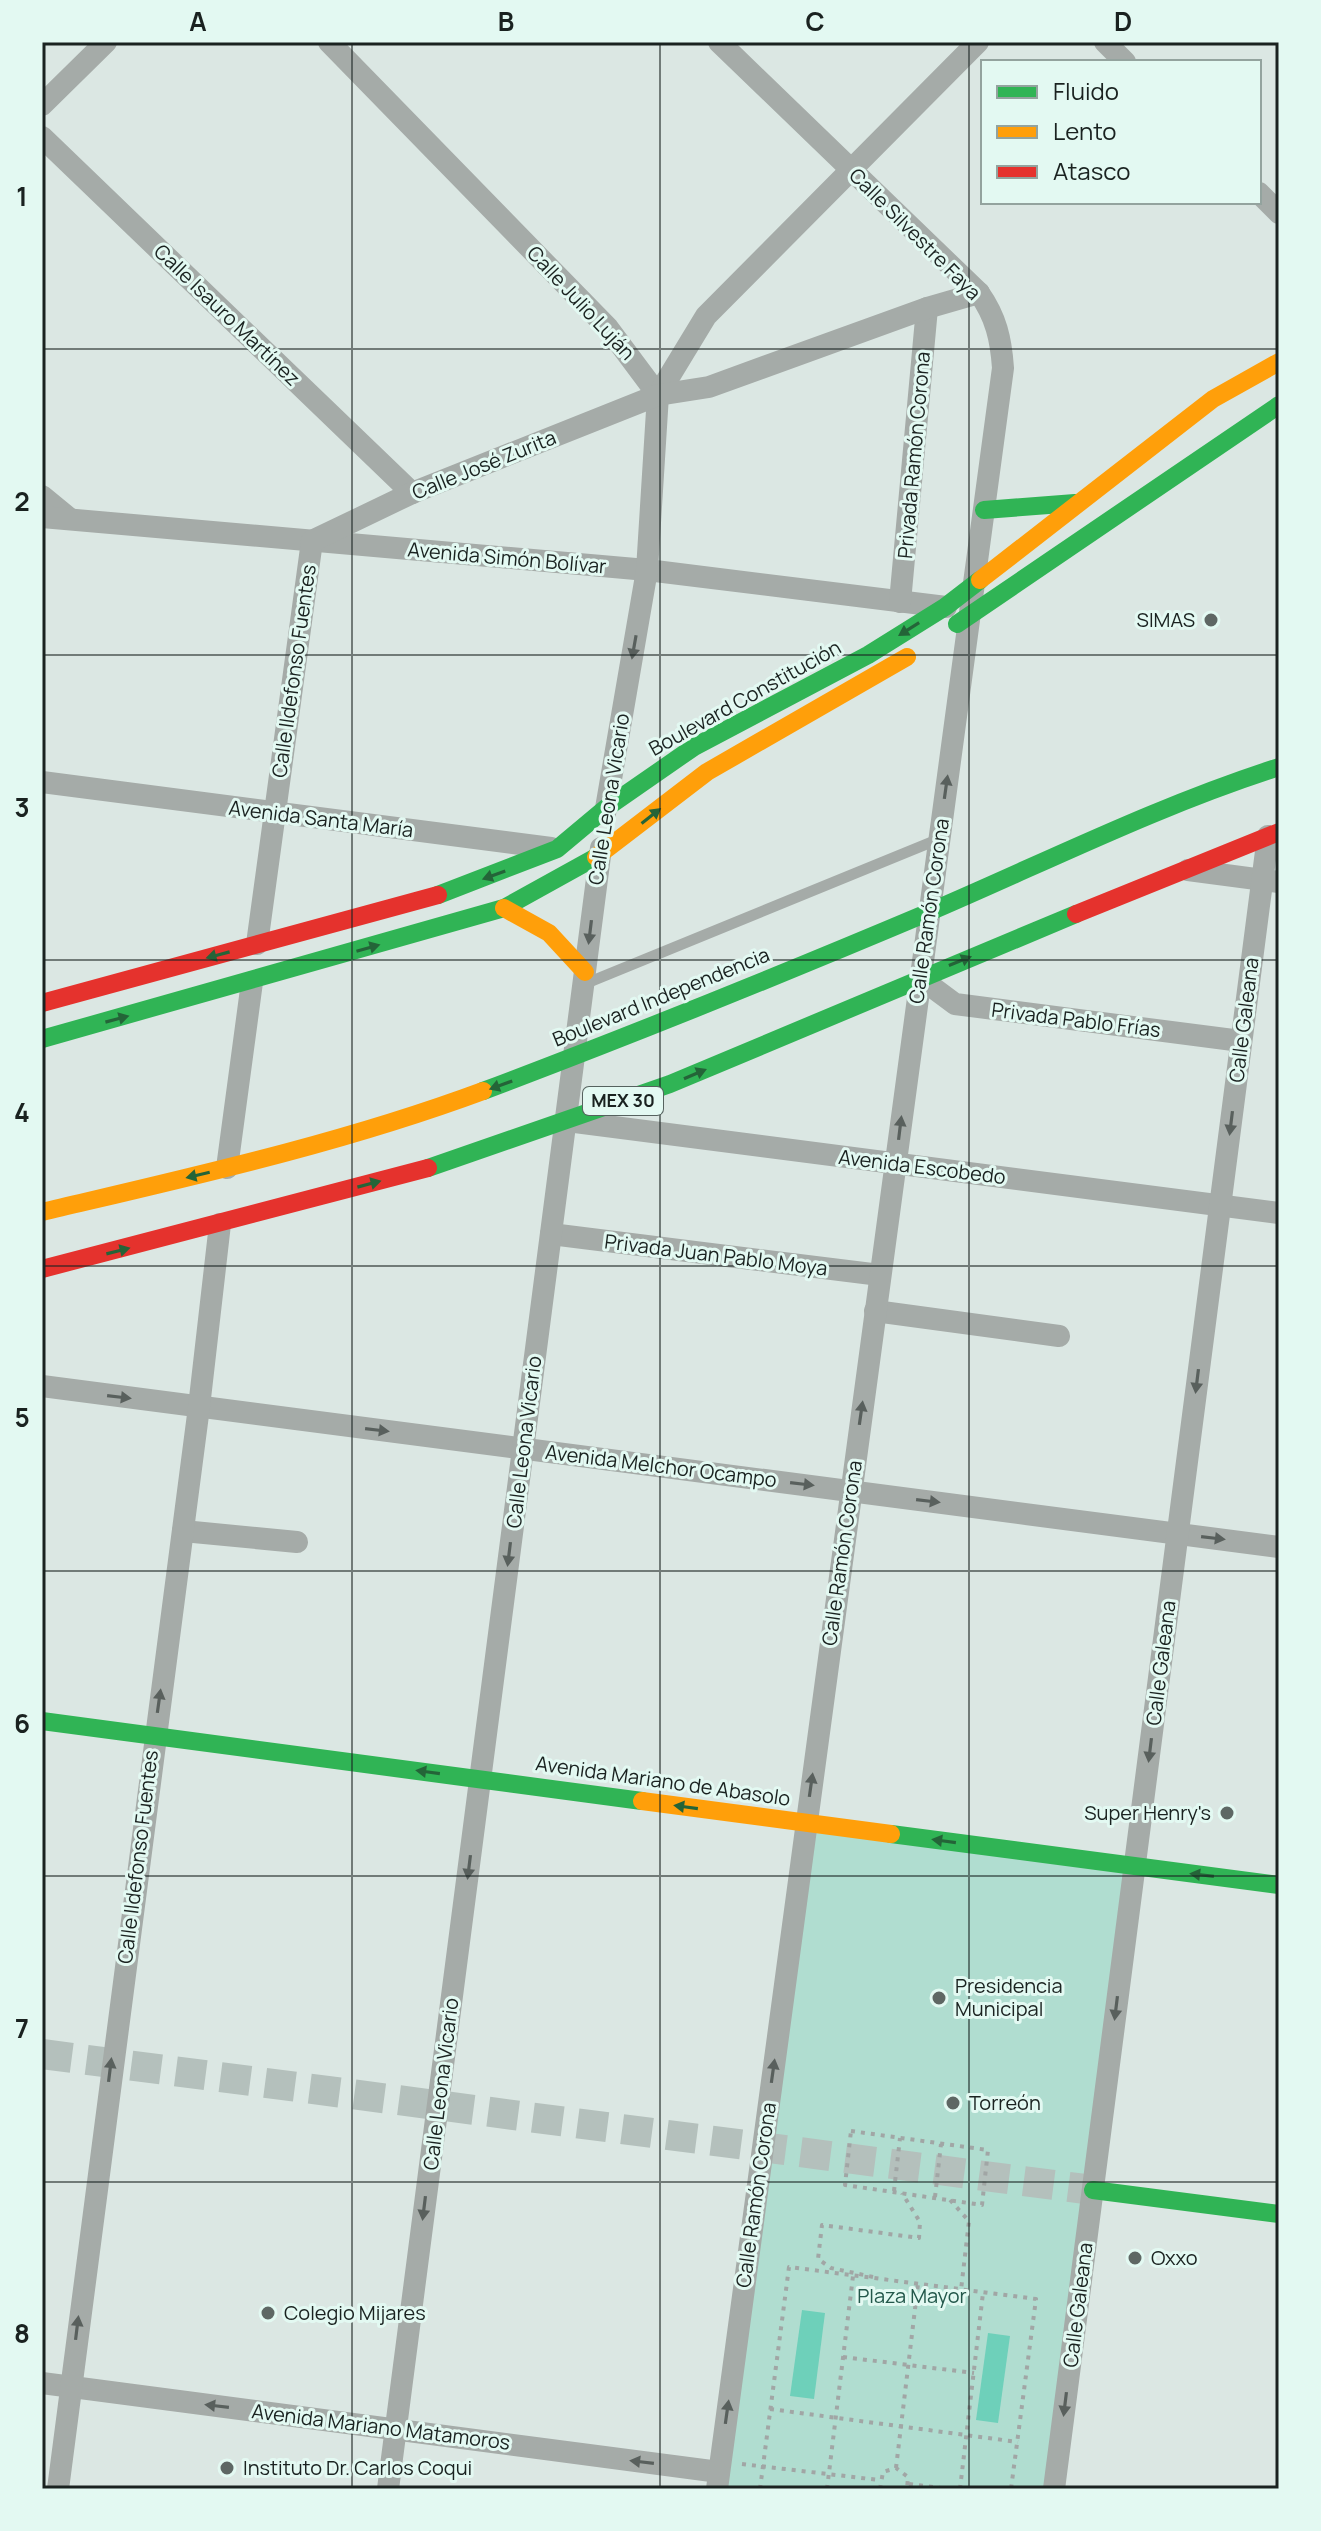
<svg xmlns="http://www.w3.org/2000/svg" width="1321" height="2531" font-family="Manrope,sans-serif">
<rect width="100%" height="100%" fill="#dbe7e3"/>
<polygon fill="#b0ddd0" points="807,1825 1136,1867 1056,2489 717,2489"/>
<g fill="#6ed0ba">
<polygon points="802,2310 825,2313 814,2399 790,2396"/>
<polygon points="988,2333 1010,2336 998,2423 976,2420"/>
</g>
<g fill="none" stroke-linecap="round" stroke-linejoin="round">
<polyline stroke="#b4c0bc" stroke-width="30" stroke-dasharray="30 15" stroke-linecap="butt" points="42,2054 1093,2190"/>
<g stroke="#a1a6a5" stroke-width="4" stroke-dasharray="4 6" stroke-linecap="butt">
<polygon points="851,2131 988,2150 982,2205 845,2185"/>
<polyline points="894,2191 900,2138"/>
<polyline points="935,2197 941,2144"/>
<polyline points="950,2200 969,2221 961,2290"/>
<polyline points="873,2277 831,2268 818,2259 822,2225 919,2238 920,2222 902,2193"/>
<polyline points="843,2357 974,2373"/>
<polyline points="770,2409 1018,2442"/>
<polyline points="742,2464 879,2480"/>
<polyline points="896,2468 918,2284"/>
<polyline points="909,2484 949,2489"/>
<polyline points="760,2489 789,2267 1036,2299 1011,2489"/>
<polyline points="827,2489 853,2276"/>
<polyline points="880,2489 883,2472 896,2468 908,2477 907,2489"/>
<polyline points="960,2489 983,2293"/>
</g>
<polyline stroke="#a5aba8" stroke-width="11" points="587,983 939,839"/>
<g stroke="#a5aba8" stroke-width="22">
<polyline points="329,42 608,328 658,395"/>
<polyline points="1105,42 1125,62"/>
<polyline points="42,105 106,42"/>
<polyline points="42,137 412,493"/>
<polyline points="1259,193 1279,213"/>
<polyline points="42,496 70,519"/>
<polyline points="42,517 647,570 946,607"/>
<polyline points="900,602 927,308"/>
<polyline points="42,782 551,848"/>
<polyline points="605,814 647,570 658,395 706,316 978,42"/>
<polyline points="1188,870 1279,882"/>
<polyline points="257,944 312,541 412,493 658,395 709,387 927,308 979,293"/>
<polyline points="920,978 955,1004 1241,1041"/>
<polyline points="575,1122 1279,1213"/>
<polyline points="227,1168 252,982"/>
<polyline points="551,1234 880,1275"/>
<polyline points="875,1311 1059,1336"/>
<polyline points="42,1386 1279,1547"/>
<polyline points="183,1531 297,1542"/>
<polyline points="42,2383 719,2472"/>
<polyline points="58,2489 199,1407 220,1224"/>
<polyline points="388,2489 601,848"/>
<path d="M717 2489 1003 368C1001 339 996 317 979 293L719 42"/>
<polyline points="1054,2489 1268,836"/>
</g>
<g stroke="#30b455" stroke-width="18">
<polyline points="984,510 1075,503"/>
<polyline points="957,624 1279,405"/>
<polyline points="438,895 557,849 606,808 694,747 868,655 945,607 980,580"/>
<polyline points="42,1039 504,908 596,857"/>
<path d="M483 1091C632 1035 780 975 927 913 1044 863 1157 806 1279 767"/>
<polyline points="428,1168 670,1084 1076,914"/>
<polyline points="42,1721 642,1801"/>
<polyline points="891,1834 1279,1885"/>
<polyline points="1093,2190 1279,2214"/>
</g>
<g stroke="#ff9f0a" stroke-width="18">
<polyline points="980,580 1213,399 1279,362"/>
<polyline points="596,857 707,772 907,657"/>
<polyline points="504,908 549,933 585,972"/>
<path d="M42 1212C190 1177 340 1144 483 1091"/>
<polyline points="642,1801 891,1834"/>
</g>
<g stroke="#e5322d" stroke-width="18">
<polyline points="1076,914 1279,832"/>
<polyline points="42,1003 438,895"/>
<polyline points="42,1269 428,1168"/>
</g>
</g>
<defs><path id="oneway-solid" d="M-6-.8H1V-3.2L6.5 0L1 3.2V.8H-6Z" transform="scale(2)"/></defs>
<g fill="#246438">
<use href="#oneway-solid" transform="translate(909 629) rotate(148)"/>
<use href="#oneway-solid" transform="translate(651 816) rotate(-38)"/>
<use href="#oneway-solid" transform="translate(494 875) rotate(160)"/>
<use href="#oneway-solid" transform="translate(368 948) rotate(-16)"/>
<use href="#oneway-solid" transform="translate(218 955) rotate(165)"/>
<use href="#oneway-solid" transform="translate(960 961) rotate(-22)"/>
<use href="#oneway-solid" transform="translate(117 1019) rotate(-15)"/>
<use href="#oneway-solid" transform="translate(695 1074) rotate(-23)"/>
<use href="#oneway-solid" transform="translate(501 1085) rotate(160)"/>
<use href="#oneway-solid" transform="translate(198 1175) rotate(167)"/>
<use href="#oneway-solid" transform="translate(369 1184) rotate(-15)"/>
<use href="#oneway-solid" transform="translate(118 1251) rotate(-14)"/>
<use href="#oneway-solid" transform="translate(428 1772) rotate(-172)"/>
<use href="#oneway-solid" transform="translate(686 1807) rotate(-172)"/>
<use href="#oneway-solid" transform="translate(944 1841) rotate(-172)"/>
<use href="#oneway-solid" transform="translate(1202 1875) rotate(-173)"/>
</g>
<g fill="#59605d">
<use href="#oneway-solid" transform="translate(634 647) rotate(100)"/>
<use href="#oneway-solid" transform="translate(946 787) rotate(-82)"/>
<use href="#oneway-solid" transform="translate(590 932) rotate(97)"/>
<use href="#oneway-solid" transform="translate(1231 1123) rotate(97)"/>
<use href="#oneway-solid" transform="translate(900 1128) rotate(-83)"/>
<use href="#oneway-solid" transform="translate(1197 1381) rotate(97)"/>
<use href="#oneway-solid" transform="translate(119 1397) rotate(7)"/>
<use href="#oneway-solid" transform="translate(861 1413) rotate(-82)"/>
<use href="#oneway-solid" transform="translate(377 1430) rotate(7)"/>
<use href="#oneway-solid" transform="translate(802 1484) rotate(7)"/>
<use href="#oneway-solid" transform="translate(928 1501) rotate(7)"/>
<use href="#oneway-solid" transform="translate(1213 1538) rotate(7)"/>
<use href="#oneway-solid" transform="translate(509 1554) rotate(97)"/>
<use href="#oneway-solid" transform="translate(159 1701) rotate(-82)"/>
<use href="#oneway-solid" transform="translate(1150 1750) rotate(97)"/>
<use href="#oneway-solid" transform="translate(811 1785) rotate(-82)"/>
<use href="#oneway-solid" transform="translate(469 1867) rotate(97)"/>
<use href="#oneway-solid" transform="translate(1116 2008) rotate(97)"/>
<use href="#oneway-solid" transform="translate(110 2070) rotate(-83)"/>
<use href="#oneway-solid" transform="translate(773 2071) rotate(-82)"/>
<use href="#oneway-solid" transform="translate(424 2208) rotate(97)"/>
<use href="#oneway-solid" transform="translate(77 2328) rotate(-83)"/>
<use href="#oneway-solid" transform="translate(1065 2404) rotate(97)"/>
<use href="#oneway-solid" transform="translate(217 2406) rotate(-173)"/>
<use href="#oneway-solid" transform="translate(727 2412) rotate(-82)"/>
<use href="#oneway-solid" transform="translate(642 2462) rotate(-173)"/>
</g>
<path fill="none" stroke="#1a2220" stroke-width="2" stroke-opacity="0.55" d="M352 42V2489M660 42V2489M969 42V2489M42 349H1279M42 655H1279M42 960H1279M42 1266H1279M42 1571H1279M42 1876H1279M42 2182H1279"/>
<g fill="#5e6764" stroke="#e3f9f2" stroke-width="3">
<circle cx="1211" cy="620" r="8"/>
<circle cx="1227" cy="1813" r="8"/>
<circle cx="939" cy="1998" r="8"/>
<circle cx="953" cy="2103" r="8"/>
<circle cx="1135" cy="2258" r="8"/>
<circle cx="268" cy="2313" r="8"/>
<circle cx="227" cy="2468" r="8"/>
</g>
<g text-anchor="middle" stroke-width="6" stroke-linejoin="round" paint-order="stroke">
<rect fill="#e3f9f2" stroke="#56625f" stroke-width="2" x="583" y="1087" width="80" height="28" rx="6"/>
<g font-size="18" font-weight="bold" fill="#1a2220">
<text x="623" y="1107">MEX 30</text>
</g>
<g font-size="20" fill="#1a2220" stroke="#e3f9f2">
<text transform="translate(915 234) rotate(45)" y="7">Calle Silvestre Faya</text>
<text transform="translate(581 303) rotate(47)" y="7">Calle Julio Luján</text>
<text transform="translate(227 315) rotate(44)" y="7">Calle Isauro Martínez</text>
<text transform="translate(914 455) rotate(-85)" y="7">Privada Ramón Corona</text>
<text transform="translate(484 465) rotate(-22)" y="7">Calle José Zurita</text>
<text transform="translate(507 558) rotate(5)" y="7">Avenida Simón Bolívar</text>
<text transform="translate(294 671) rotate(-82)" y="7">Calle Ildefonso Fuentes</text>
<text transform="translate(745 698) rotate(-29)" y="7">Boulevard Constitución</text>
<text transform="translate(609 799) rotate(-81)" y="7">Calle Leona Vicario</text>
<text transform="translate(321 819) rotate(7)" y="7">Avenida Santa María</text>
<text transform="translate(929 911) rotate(-82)" y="7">Calle Ramón Corona</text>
<text transform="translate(661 997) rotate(-22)" y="7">Boulevard Independencia</text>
<text transform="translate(1076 1020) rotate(7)" y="7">Privada Pablo Frías</text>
<text transform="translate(1244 1020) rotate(-83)" y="7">Calle Galeana</text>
<text transform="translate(922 1167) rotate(7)" y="7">Avenida Escobedo</text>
<text transform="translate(716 1255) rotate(7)" y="7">Privada Juan Pablo Moya</text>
<text transform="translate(524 1442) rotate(-83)" y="7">Calle Leona Vicario</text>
<text transform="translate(661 1466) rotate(7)" y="7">Avenida Melchor Ocampo</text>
<text transform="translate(842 1553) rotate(-82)" y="7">Calle Ramón Corona</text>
<text transform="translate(1161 1663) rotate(-83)" y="7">Calle Galeana</text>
<text transform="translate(663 1781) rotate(8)" y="7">Avenida Mariano de Abasolo</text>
<text transform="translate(138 1857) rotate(-83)" y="7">Calle Ildefonso Fuentes</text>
<text transform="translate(441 2084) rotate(-83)" y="7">Calle Leona Vicario</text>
<text transform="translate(756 2195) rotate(-82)" y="7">Calle Ramón Corona</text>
<text transform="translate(1078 2305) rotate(-83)" y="7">Calle Galeana</text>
<text transform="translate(381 2427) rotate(7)" y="7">Avenida Mariano Matamoros</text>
</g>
<g font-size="20" fill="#1a2220" stroke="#e3f9f2" text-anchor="start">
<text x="1195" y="627" text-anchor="end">SIMAS</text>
<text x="1211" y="1820" text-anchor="end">Super Henry's</text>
<text x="955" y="1993">Presidencia<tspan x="955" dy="23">Municipal</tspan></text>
<text x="969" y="2110">Torreón</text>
<text x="1151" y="2265">Oxxo</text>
<text x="284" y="2320">Colegio Mijares</text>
<text x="243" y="2475">Instituto Dr. Carlos Coqui</text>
</g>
<g font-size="20" fill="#23584b" stroke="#e3f9f2">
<text x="912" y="2303">Plaza Mayor</text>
</g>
</g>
<rect width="1321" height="2531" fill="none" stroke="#e3f9f2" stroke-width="88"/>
<rect x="981" y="60" width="280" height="144" fill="#e3f9f2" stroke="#93a39e" stroke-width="2"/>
<rect x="997" y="86" width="40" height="12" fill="#30b455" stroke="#93a39e" stroke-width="2"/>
<text x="1053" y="100" font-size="24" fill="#1a2220">Fluido</text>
<rect x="997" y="126" width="40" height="12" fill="#ff9f0a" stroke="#93a39e" stroke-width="2"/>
<text x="1053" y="140" font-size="24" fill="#1a2220">Lento</text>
<rect x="997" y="166" width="40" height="12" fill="#e5322d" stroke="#93a39e" stroke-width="2"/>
<text x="1053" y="180" font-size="24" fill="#1a2220">Atasco</text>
<rect x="44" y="44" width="1233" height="2443" fill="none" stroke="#1a2220" stroke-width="3"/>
<g font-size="26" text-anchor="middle" font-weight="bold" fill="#1a2220">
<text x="198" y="31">A</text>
<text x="506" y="31">B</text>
<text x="815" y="31">C</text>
<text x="1123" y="31">D</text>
<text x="22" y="206">1</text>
<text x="22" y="511">2</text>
<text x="22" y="817">3</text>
<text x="22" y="1122">4</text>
<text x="22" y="1427">5</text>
<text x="22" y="1733">6</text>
<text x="22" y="2038">7</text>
<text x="22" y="2343">8</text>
</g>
</svg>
